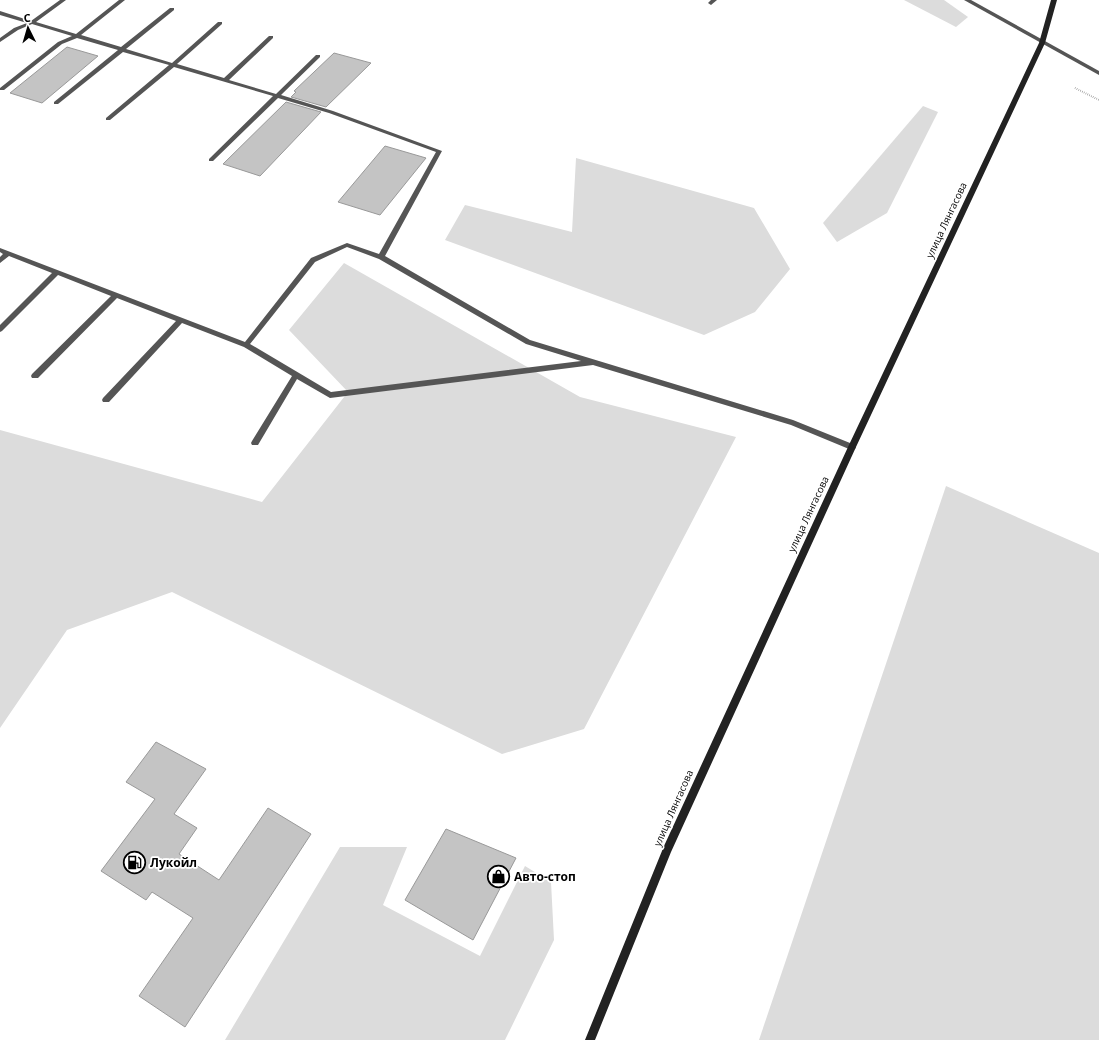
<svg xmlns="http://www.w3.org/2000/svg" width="1099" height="1040" font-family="'Open Sans',sans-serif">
<rect width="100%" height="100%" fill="#fff"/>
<g fill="#dcdcdc">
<polygon points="904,0 944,0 968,17 956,27"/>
<polygon points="923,106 938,112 887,213 837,242 823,223"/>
<polygon points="576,158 754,208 790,269 755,312 704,335 445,240 465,205 572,232"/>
<polygon points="344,263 580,397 736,437 584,729 502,754 172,592 67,630 0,728 0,430 262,502 348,392 289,330"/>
<polygon points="946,486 1099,553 1099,1040 759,1040"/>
<polygon points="340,847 407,847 383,905 480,956 525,866 551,882 554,940 505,1040 225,1040"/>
</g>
<g fill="#c4c4c4" stroke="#999">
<polygon points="67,47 98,56 42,103 10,93"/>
<polygon points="334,53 371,63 326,107 291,97 296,92 294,91"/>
<polygon points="286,102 321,112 260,176 223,164"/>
<polygon points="385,146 426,158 380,215 338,202"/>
<polygon points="156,742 206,769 174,814 197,828 179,854 219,880 268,808 311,834 185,1027 139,996 193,918 152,892 146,900 101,871 155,799 126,782"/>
<polygon points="446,829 516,858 473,940 405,900"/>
</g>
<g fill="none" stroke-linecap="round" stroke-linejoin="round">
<polyline stroke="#777" stroke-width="2" stroke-dasharray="0.5 1.5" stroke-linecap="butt" points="1075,88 1099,100"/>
<g fill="#555" fill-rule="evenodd">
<path d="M60 0H66L36 22 76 34 119 0H125L81 35 121 47 170 8H174V10L126 49 172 63 218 22H222V24L177 64 224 78 269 36H273V38L229 80 276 94 316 55H320V57L281 95 333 111 442 151 385 256 530 340 793 420 855 445 856 447 855 449H849L791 425 593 365 330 398 297 379 258 445H252L251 443 252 441 292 376 244 347 182 323 109 402H103L102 400 103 398 176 321 117 298 38 378H32L31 376 32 374 111 296 58 275 2 331 0 332V325L52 273 9 256 0 263V257L3 254 0 252V248L245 342 311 258 347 243 379 254 436 152 329 113 278 98 213 161H209V159L273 96 174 67 110 120H106V118L169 65 123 52 58 104H54V102L118 50 77 38 62 44 4 90H0V88L58 42 72 36 32 24 18 30 0 42V38L14 28 27 23 0 15V11L31 21ZM347 247 379 259 526 344 581 361 331 392 250 344 315 262Z"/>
<polygon points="711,0 717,0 711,5 708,3"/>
</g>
<polygon fill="#555" fill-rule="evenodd" points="964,0 971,0 1099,71 1099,75"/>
<polygon fill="#222" fill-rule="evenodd" points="1051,0 1057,0 1045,43 856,447 671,852 595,1040 585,1040 664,846 848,447 1039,43"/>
</g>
<defs>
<symbol id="fuel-ring" viewBox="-11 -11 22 22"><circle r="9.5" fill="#fff" stroke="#000" stroke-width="1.5"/><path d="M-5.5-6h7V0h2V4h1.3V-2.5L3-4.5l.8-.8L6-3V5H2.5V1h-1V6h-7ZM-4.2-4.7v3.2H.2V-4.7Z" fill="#000"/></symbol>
<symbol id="shop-ring" viewBox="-11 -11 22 22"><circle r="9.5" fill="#fff" stroke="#000" stroke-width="1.5"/><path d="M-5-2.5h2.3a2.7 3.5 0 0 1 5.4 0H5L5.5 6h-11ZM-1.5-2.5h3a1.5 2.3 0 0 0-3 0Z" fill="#000"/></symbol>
</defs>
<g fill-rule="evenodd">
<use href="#fuel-ring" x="122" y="850" width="25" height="25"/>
<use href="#shop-ring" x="486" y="864" width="25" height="25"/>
</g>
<g text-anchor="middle" stroke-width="3.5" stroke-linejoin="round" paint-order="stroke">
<g font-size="10" fill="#000" stroke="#fff">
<text transform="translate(946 220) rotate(-65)" y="4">улица Лянгасова</text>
<text transform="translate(808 514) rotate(-65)" y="4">улица Лянгасова</text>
<text transform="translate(673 808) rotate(-66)" y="4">улица Лянгасова</text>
</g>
<g font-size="12" font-weight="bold" fill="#000" stroke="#fff" text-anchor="start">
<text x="150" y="867">Лукойл</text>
<text x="514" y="881">Авто-стоп</text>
</g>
</g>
<g transform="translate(28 28) rotate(355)" stroke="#ffffff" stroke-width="3" paint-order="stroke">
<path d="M0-3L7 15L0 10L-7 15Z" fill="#000000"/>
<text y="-6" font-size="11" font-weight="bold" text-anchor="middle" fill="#000000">С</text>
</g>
</svg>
